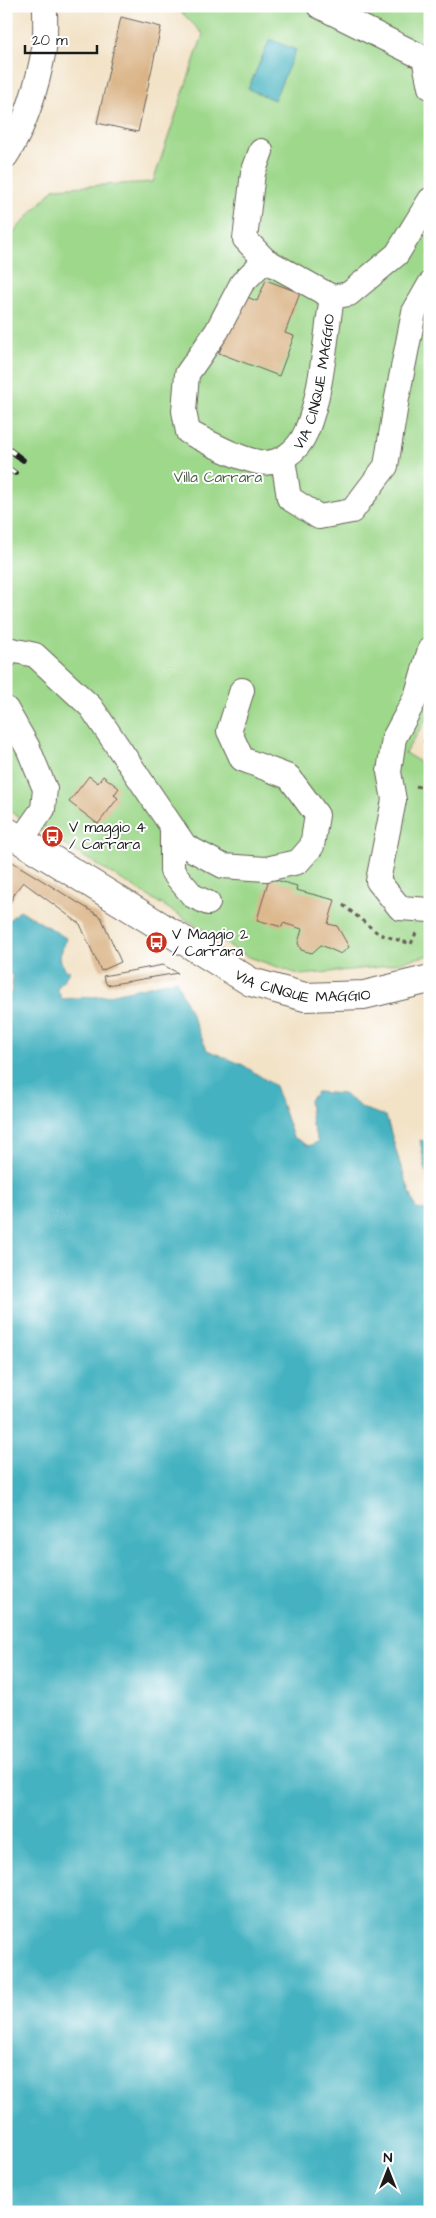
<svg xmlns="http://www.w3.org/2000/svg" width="436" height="2218" font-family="'Architects Daughter',sans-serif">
<rect width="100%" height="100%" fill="#fff"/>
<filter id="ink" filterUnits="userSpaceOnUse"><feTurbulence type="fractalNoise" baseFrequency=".02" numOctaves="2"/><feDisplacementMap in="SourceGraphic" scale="10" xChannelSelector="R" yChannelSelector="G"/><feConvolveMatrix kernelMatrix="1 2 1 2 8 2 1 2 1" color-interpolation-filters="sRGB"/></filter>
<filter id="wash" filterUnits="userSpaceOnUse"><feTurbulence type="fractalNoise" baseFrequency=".0096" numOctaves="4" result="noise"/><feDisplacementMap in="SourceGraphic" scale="20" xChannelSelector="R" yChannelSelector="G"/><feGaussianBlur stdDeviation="1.12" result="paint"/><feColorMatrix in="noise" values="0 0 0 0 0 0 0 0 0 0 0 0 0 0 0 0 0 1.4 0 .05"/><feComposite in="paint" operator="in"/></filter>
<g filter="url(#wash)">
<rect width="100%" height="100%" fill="#f2e2c6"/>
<polygon fill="#9ed88b" stroke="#5d7a54" points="175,6 430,6 430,714 405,753 430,768 430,955 379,967 301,975 246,956 6,809 6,240 55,188 153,182 203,34"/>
<g fill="#45b2c1" stroke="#30676e">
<polygon points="270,39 296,50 274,100 248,89"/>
<polygon points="20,910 66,938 59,959 66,970 70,971 57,989 62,999 105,996 176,980 207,1050 243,1065 275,1086 293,1137 309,1146 318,1142 312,1125 309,1100 317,1092 343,1094 364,1109 386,1116 400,1164 416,1209 424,1210 430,1206 430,2212 6,2212 6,996 11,993 13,976 6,972 6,923"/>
<polygon points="420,1140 430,1143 430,1191"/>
</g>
<g id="blocks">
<g fill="#dab486">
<polygon points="121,17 161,27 138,132 97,123"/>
<polygon points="266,280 300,293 285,333 294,336 279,376 219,353 242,295 257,301"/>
<polygon points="89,776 98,783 103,776 119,788 114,795 118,798 98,824 69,802"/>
<polygon points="6,858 101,917 121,962 101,971 80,924 23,882 16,891 6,911"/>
<polygon points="269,878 297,886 296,890 335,900 328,924 337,926 349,947 341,954 321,945 312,953 301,950 298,943 302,929 283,923 282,927 257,920"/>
<polygon points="163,965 178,973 107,985 103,976"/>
</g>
</g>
</g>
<g filter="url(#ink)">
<use href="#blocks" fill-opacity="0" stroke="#676158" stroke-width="1"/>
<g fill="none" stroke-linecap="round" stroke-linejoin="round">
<defs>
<g id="minor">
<polyline points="319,6 424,58 430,87"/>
<polyline points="261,151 253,173 245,239 265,260 332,297 349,294 397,254 430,200"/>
<path d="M6 156C25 128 38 83 44 49 46 36 45 20 45 6"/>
<path id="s1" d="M265 260 242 283 217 331 187 374 184 411 188 432C210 443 234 457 258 462 279 466 298 451 306 432 322 394 325 339 332 297"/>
<polyline points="283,459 289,498 319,517 352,511 386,466 397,398 414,312 430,284"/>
<polyline points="430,649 416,697 394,738 389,772 394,800 378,881 400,908 430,910"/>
<polyline points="6,656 12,650 35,655 91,707 185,846 223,866 266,869 298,862 312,846 317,815 289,777 242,759 229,731 242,690"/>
<polyline points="6,709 28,748 45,789 43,809 21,840"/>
<polyline points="172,828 172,871 193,896 208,903"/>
</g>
<g id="major">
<path id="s2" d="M6 831 251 982 305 997 364 995 430 979"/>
</g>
</defs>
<use href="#minor" stroke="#676158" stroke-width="26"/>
<use href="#major" stroke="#676158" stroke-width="30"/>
<g stroke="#676158" stroke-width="3" stroke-dasharray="4 4" stroke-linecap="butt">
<polyline points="416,786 430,790"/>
<polyline points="343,905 379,934 411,944 416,933"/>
</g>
<use href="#minor" stroke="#fff" stroke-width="24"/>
<use href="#major" stroke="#fff" stroke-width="28"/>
<defs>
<g id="rail">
<polyline points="6,447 23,460"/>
<polyline points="6,467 15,473"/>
<polyline points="426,741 430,743"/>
</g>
</defs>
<use href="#rail" stroke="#1c1c1c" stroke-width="5.5"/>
<use href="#rail" stroke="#fff" stroke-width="4" stroke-dasharray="11" stroke-linecap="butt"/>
</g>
</g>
<defs>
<symbol id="bus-disc" viewBox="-11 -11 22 22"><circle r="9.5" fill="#c8321e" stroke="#fff"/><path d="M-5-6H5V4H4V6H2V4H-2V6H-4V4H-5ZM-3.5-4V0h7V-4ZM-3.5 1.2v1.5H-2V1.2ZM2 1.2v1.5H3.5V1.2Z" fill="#fff"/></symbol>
</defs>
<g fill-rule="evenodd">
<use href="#bus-disc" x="40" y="824" width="25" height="25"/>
<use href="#bus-disc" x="144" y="930" width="25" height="25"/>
</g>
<g text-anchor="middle" stroke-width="4" stroke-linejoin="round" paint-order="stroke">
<g font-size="15" fill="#1c1c1c" stroke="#fff">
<text dy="5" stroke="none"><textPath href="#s1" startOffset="386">VIA CINQUE MAGGIO</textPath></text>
<text dy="5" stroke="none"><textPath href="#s2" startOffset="340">VIA CINQUE MAGGIO</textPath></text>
</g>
<g font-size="15" fill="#4a5e43" stroke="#fff">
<text x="218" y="482">Villa Carrara</text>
</g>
<g font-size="15" fill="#1c1c1c" stroke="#fff" text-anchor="start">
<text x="69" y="832">V maggio 4<tspan x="69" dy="17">/ Carrara</tspan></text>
<text x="172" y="939">V Maggio 2<tspan x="172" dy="17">/ Carrara</tspan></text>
</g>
</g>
<rect width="436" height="2218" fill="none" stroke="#fff" stroke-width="25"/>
<g transform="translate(388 2170)" stroke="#ffffff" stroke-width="4" paint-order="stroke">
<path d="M0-4L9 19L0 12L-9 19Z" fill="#1c1c1c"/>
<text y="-8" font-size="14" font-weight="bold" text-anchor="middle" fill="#1c1c1c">N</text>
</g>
<path d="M25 45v8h72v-8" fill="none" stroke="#1c1c1c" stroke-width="2.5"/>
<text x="32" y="45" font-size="15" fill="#1c1c1c" stroke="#ffffff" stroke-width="4" paint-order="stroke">20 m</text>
</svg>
